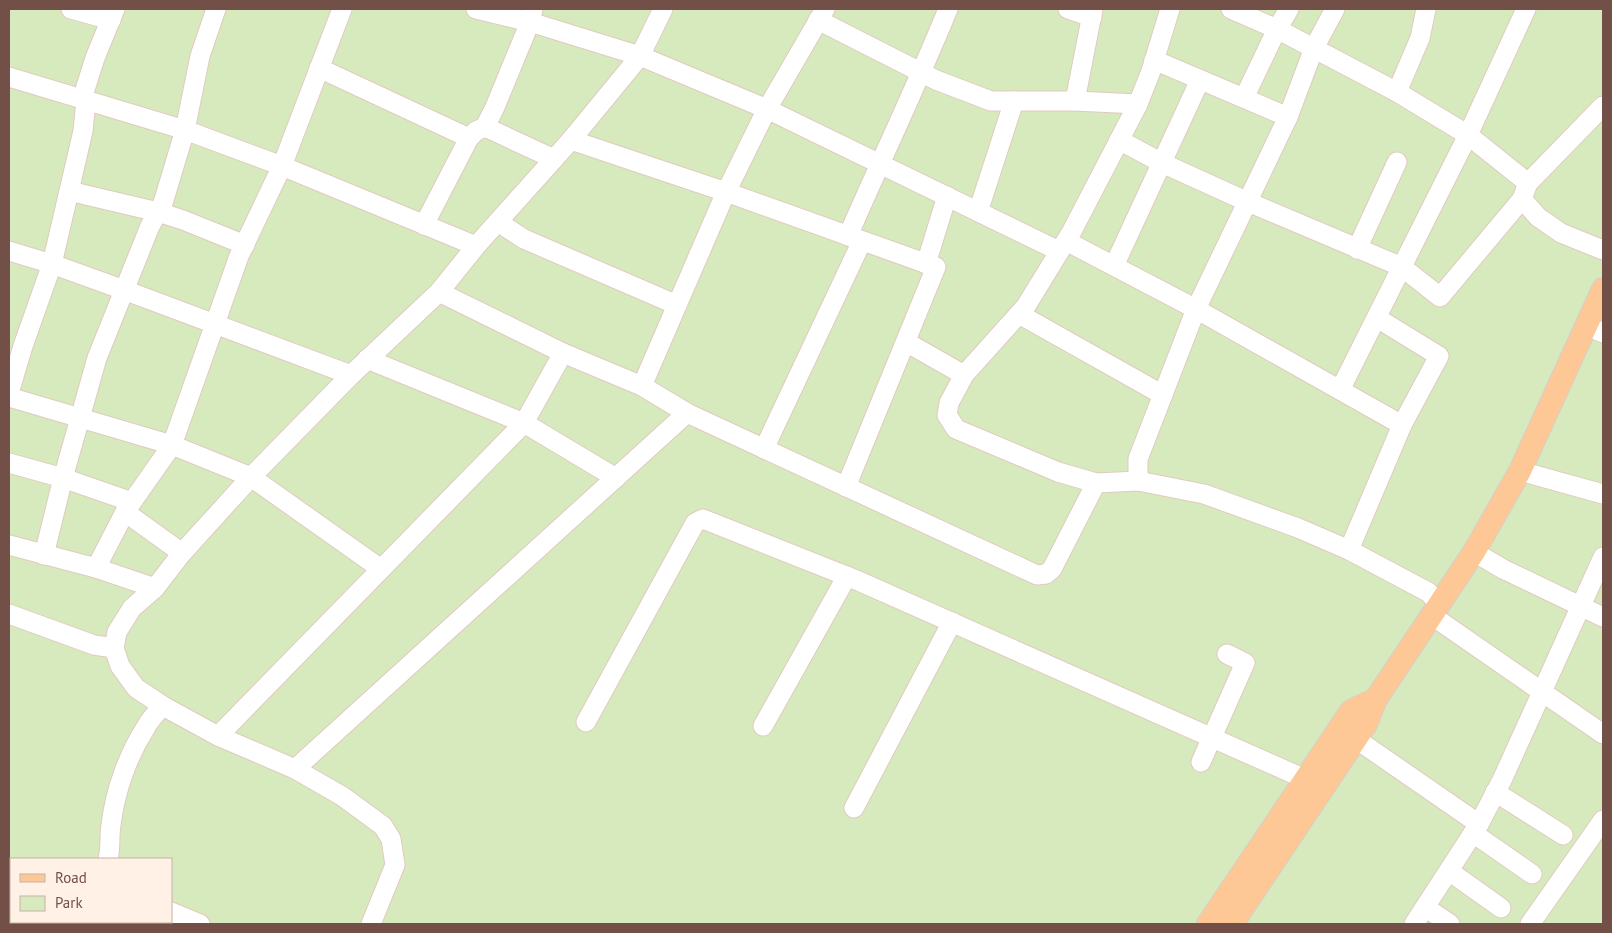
<svg xmlns="http://www.w3.org/2000/svg" width="1612" height="933" font-family="'PT Sans',sans-serif">
<rect width="100%" height="100%" fill="#fceddf"/>
<path fill="#d6eabe" fill-rule="evenodd" d="M9 9H1603V924H9ZM11 859H171V922H11Z"/>
<g fill="none" stroke-linecap="round" stroke-linejoin="round">
<defs>
<g id="minor">
<polyline points="71,9 111,20"/>
<polyline points="476,9 530,22 640,56 767,109 1059,251"/>
<polyline points="1068,9 1092,17"/>
<polyline points="1170,9 1151,71 1138,104 1072,231 1026,306 964,375 949,403 947,415 956,429 1058,472 1096,483 1138,481 1204,494 1298,528 1349,550 1428,592 1439,603"/>
<polyline points="1231,9 1277,29 1397,92 1468,135 1528,183"/>
<polyline points="818,20 936,80 991,101 1075,101 1138,104"/>
<polyline points="1154,60 1288,117"/>
<polyline points="319,68 469,138"/>
<polyline points="9,77 185,130 282,166 476,246"/>
<polyline points="1397,92 1420,38 1426,9"/>
<polyline points="1244,98 1277,29 1289,9"/>
<polyline points="82,99 95,58 115,9"/>
<polyline points="1075,101 1093,9"/>
<polyline points="1603,106 1528,183 1522,199 1538,217 1561,233 1603,250"/>
<polyline points="485,127 554,159"/>
<polyline points="571,140 726,192 936,267 846,487"/>
<polyline points="1119,140 1162,163 1248,202 1402,267 1440,297 1522,199"/>
<polyline points="69,191 158,212 183,220 245,245"/>
<polyline points="978,212 1014,101"/>
<polyline points="498,222 524,239 677,305"/>
<polyline points="424,225 469,138 476,131 485,127 495,107 530,22 533,9"/>
<path d="M848 236C881 160 917 85 948 9"/>
<polyline points="1066,241 1196,309 1402,425"/>
<polyline points="1357,249 1397,162"/>
<polyline points="9,251 52,264 124,290 351,375"/>
<polyline points="926,264 947,196"/>
<polyline points="1114,266 1200,80"/>
<polyline points="439,292 563,353 642,386 687,413"/>
<polyline points="1019,314 1163,395"/>
<polyline points="1587,326 1603,333"/>
<polyline points="906,342 964,375"/>
<polyline points="367,359 524,423 563,353"/>
<polyline points="642,386 726,192 767,109 825,9"/>
<polyline points="1340,390 1468,135 1526,9"/>
<polyline points="9,393 23,346 52,264 83,131 86,101"/>
<polyline points="9,397 172,445 251,477 381,569"/>
<polyline points="764,449 862,241"/>
<polyline points="9,463 63,478 132,502"/>
<polyline points="1520,471 1603,494"/>
<polyline points="1138,481 1138,459 1196,309 1288,117 1314,48 1335,9"/>
<polyline points="125,512 182,553"/>
<polyline points="9,545 96,568 155,588"/>
<polyline points="1349,550 1402,425 1439,356 1377,318"/>
<polyline points="1474,552 1503,569 1603,617"/>
<polyline points="44,555 63,478 97,358 150,226 163,203 185,130 200,56 216,9"/>
<polyline points="96,568 125,512 172,445 239,256 282,166 342,9"/>
<polyline points="9,614 94,645 114,648"/>
<polyline points="1431,615 1603,734"/>
<polyline points="586,722 695,523 703,519 854,579 1305,779"/>
<polyline points="763,726 847,576"/>
<polyline points="218,736 524,423 616,478"/>
<polyline points="1356,739 1479,824"/>
<polyline points="1201,762 1245,663 1227,654"/>
<polyline points="295,769 687,413 1037,575 1046,574 1052,569 1096,483"/>
<polyline points="1495,792 1563,835"/>
<polyline points="854,808 952,622"/>
<polyline points="1473,833 1532,874"/>
<path d="M108 859C111 847 109 837 111 825 115 791 128 755 146 727 150 719 157 712 163 706"/>
<polyline points="1449,871 1501,908"/>
<polyline points="1425,907 1450,924"/>
<polyline points="171,912 200,924"/>
<polyline points="82,924 83,922"/>
<polyline points="371,924 395,865 391,839 383,826 342,796 295,769 218,736 163,706 136,688 120,666 114,648 117,632 132,608 155,588 182,553 251,477 351,375 439,292 476,246 571,140 640,56 663,9"/>
<polyline points="1414,924 1479,824 1502,780 1603,557"/>
<polyline points="1530,924 1603,820"/>
</g>
<g id="major">
<polyline points="1208,924 1351,711 1376,699"/>
<polyline points="1232,924 1366,724 1376,699 1474,552 1520,471 1603,289"/>
</g>
</defs>
<use href="#minor" stroke="#e2cabf" stroke-width="21"/>
<use href="#major" stroke="#d8cecb" stroke-width="24"/>
<use href="#minor" stroke="#fff" stroke-width="19"/>
<use href="#major" stroke="#fdc896" stroke-width="22"/>
</g>
<rect width="1612" height="933" fill="none" stroke="#735047" stroke-width="20"/>
<rect x="10" y="858" width="162" height="65" fill="#fff1e6" stroke="#c7b1a6"/>
<rect x="20" y="874" width="25" height="8" fill="#fdc896" stroke="#c7b1a6"/>
<text x="55" y="883" font-size="15" fill="#735047">Road</text>
<rect x="20" y="896" width="25" height="15" fill="#d6eabe" stroke="#c7b1a6"/>
<text x="55" y="908" font-size="15" fill="#735047">Park</text>
</svg>
